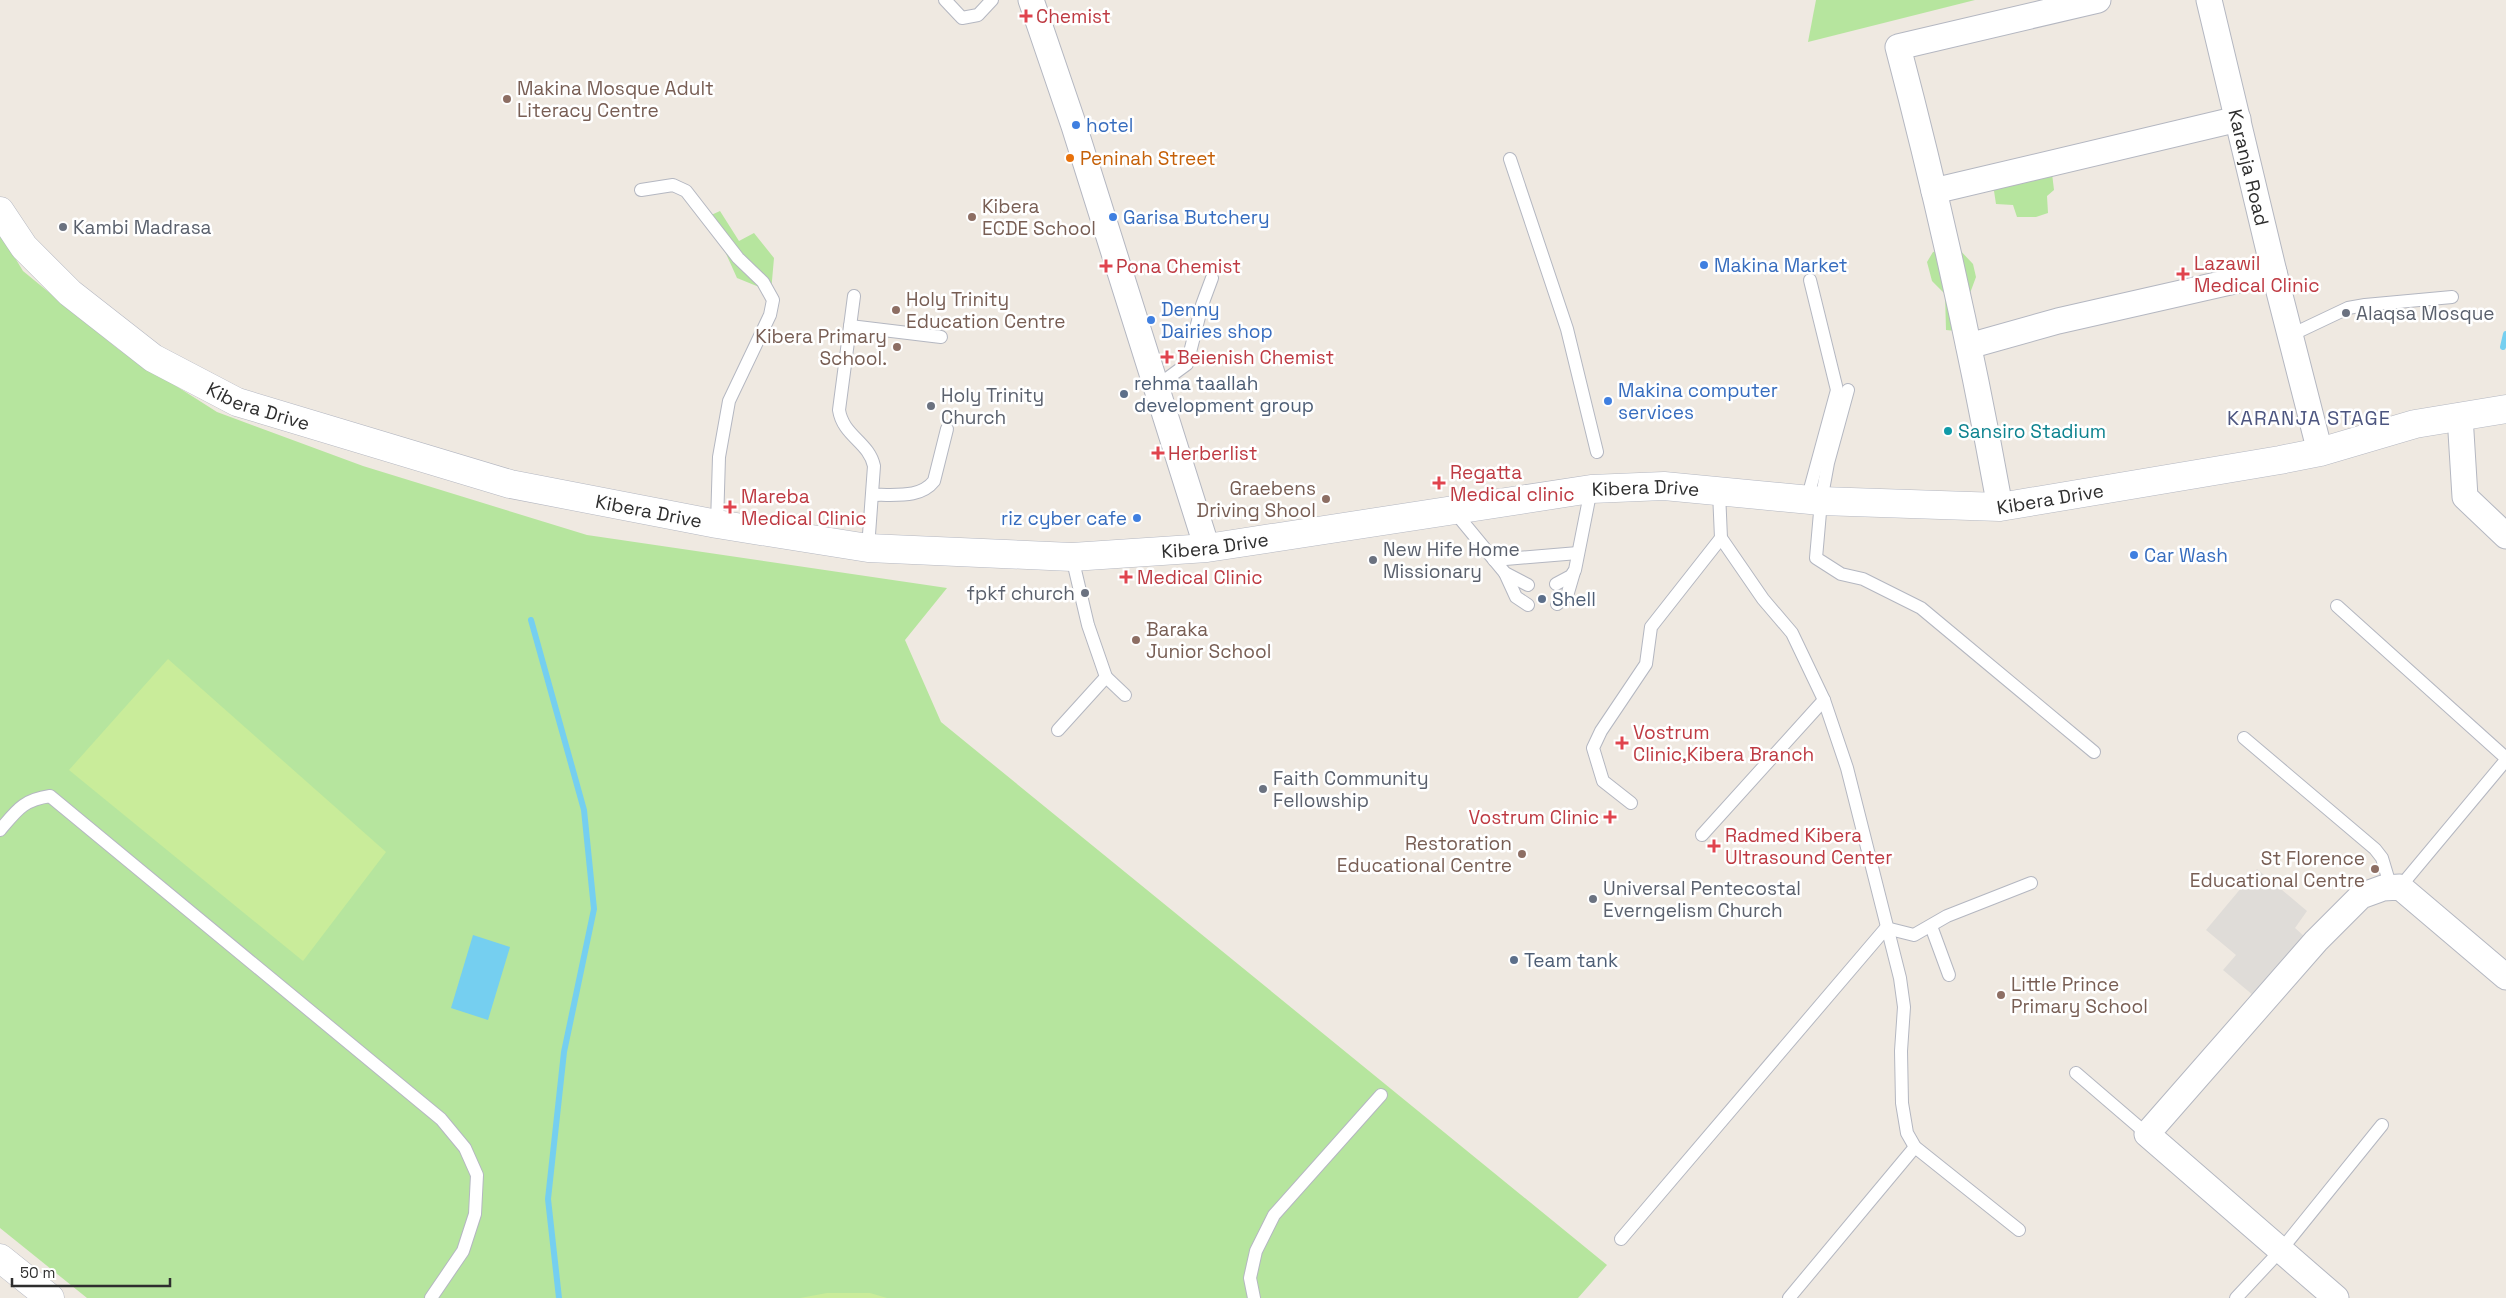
<svg xmlns="http://www.w3.org/2000/svg" width="2506" height="1298" font-family="'Space Grotesk',sans-serif">
<rect width="100%" height="100%" fill="#efe9e1"/>
<g fill="#b6e59e">
<polygon points="1816,0 1975,0 1808,42"/>
<polygon points="2051,165 2054,190 2047,196 2048,213 2036,217 2017,217 2013,205 1996,204 1994,191 1985,190"/>
<polygon points="720,211 739,241 754,233 774,258 771,292 737,278 709,216"/>
<polygon points="0,233 23,271 118,349 217,412 363,466 587,535 947,588 905,640 941,722 1607,1265 1578,1298 87,1298 0,1228"/>
<polygon points="1956,246 1973,264 1976,277 1956,331 1946,330 1945,294 1932,281 1927,262 1933,252"/>
</g>
<g fill="#c9ec9a">
<polygon points="168,659 386,852 303,961 69,770"/>
<polygon points="827,1293 870,1293 887,1298 800,1298"/>
</g>
<polygon fill="#dfdcd8" points="2257,869 2307,911 2295,928 2305,937 2254,996 2223,970 2236,955 2206,930"/>
<polygon fill="#75cff0" points="473,935 510,947 488,1020 451,1008"/>
<g fill="none" stroke-linecap="round" stroke-linejoin="round">
<g stroke="#75cff0" stroke-width="6">
<polyline points="2503,347 2506,334"/>
<polyline points="531,620 584,810 594,909 564,1052 548,1199 559,1298"/>
</g>
<defs>
<g id="lane">
<polyline points="945,0 962,18 978,15 992,0"/>
<polyline points="1510,159 1567,329 1597,452"/>
<polyline points="641,190 673,185 686,191 738,258 763,282 773,300 770,315 729,401 719,457 717,524"/>
<path d="M854 296 839 410C843 436 869 442 874 466L868 548"/>
<polyline points="850,326 941,337"/>
<polyline points="2291,335 2348,308 2365,305 2452,297"/>
<polyline points="1157,386 1187,364 1202,305 1212,278"/>
<polyline points="1848,390 1828,463 1821,501 1816,558 1841,574 1863,579 1921,608 2094,752"/>
<polyline points="1719,492 1721,538 1763,599 1792,633 1824,700 1847,768 1900,978 1904,1007 1901,1051 1902,1103 1907,1133 1915,1147 2019,1230"/>
<path d="M873 495C894 494 920 499 934 481L947 429"/>
<polyline points="1807,500 1837,390 1810,280"/>
<polyline points="1453,510 1505,573 1528,585"/>
<polyline points="1494,560 1578,553"/>
<polyline points="1505,573 1516,597 1528,605"/>
<polyline points="1556,584 1571,576 1575,570 1591,489"/>
<polyline points="1557,604 1567,596 1574,572"/>
<polyline points="2337,606 2506,758"/>
<polyline points="1106,677 1125,695"/>
<polyline points="1058,730 1106,677 1088,625 1072,557"/>
<polyline points="2244,738 2375,849 2382,858 2391,888"/>
<polyline points="1631,803 1603,781 1593,748 1601,731 1646,664 1651,627 1721,538"/>
<path d="M0 830C17 810 23 800 50 796L441 1119 465 1148 477 1175 475 1214 463 1251 431 1298"/>
<polyline points="1702,835 1824,700"/>
<polyline points="2400,887 2506,760"/>
<polyline points="1931,926 1949,975"/>
<polyline points="2076,1073 2147,1134"/>
<polyline points="1621,1239 1886,928 1914,935 1947,916 2031,883"/>
<polyline points="1254,1298 1250,1278 1256,1251 1274,1215 1381,1095"/>
<polyline points="1789,1298 1915,1147"/>
<polyline points="2236,1298 2281,1250 2382,1125"/>
</g>
<g id="street">
<polyline points="1031,0 1074,126 1207,548"/>
<path id="s1" d="M2209 0 2274 272 2320 452"/>
<polyline points="1934,191 2238,119"/>
<polyline points="1969,346 2058,321 2274,272"/>
<polyline points="2460,416 2465,497 2506,536"/>
<path d="M2000 507C1972 352 1938 199 1898 47L2098 0"/>
<polyline points="2336,1298 2147,1134 2316,941 2361,896 2383,888 2400,887 2506,977"/>
</g>
<g id="secondary">
<path id="s2" d="M0 211 24 247 70 293 153 358 237 402 510 484 717 524 868 548 1072 557 1207 548 1591 489 1664 486 1821 501 2000 507 2280 460 2320 452 2415 424 2506 409"/>
<polyline points="0,1258 50,1298"/>
</g>
</defs>
<use href="#lane" stroke="#b4b7c1" stroke-width="14"/>
<use href="#street" stroke="#b4b7c1" stroke-width="27"/>
<use href="#secondary" stroke="#b4b7c1" stroke-width="29"/>
<use href="#lane" stroke="#fff" stroke-width="12"/>
<use href="#street" stroke="#fff" stroke-width="25"/>
<use href="#secondary" stroke="#fff" stroke-width="28"/>
</g>
<g fill="#e0444e" stroke="#fff" stroke-width="2">
<path d="M1023.5 8.5h5v5h5v5h-5v5h-5v-5h-5v-5h5z"/>
<path d="M1103.5 258.5h5v5h5v5h-5v5h-5v-5h-5v-5h5z"/>
<path d="M2180.5 266.5h5v5h5v5h-5v5h-5v-5h-5v-5h5z"/>
<path d="M1164.5 349.5h5v5h5v5h-5v5h-5v-5h-5v-5h5z"/>
<path d="M1155.5 445.5h5v5h5v5h-5v5h-5v-5h-5v-5h5z"/>
<path d="M1436.5 475.5h5v5h5v5h-5v5h-5v-5h-5v-5h5z"/>
<path d="M727.5 499.5h5v5h5v5h-5v5h-5v-5h-5v-5h5z"/>
<path d="M1123.5 569.5h5v5h5v5h-5v5h-5v-5h-5v-5h5z"/>
<path d="M1619.5 735.5h5v5h5v5h-5v5h-5v-5h-5v-5h5z"/>
<path d="M1607.5 809.5h5v5h5v5h-5v5h-5v-5h-5v-5h5z"/>
<path d="M1711.5 838.5h5v5h5v5h-5v5h-5v-5h-5v-5h5z"/>
</g>
<g fill="#8d6e63" stroke="#fff" stroke-width="2">
<circle cx="507" cy="99" r="5"/>
<circle cx="972" cy="217" r="5"/>
<circle cx="896" cy="310" r="5"/>
<circle cx="897" cy="347" r="5"/>
<circle cx="1326" cy="499" r="5"/>
<circle cx="1136" cy="640" r="5"/>
<circle cx="1522" cy="854" r="5"/>
<circle cx="2375" cy="869" r="5"/>
<circle cx="2001" cy="995" r="5"/>
</g>
<g fill="#3f7fe0" stroke="#fff" stroke-width="2">
<circle cx="1076" cy="125" r="5"/>
<circle cx="1113" cy="217" r="5"/>
<circle cx="1704" cy="265" r="5"/>
<circle cx="1151" cy="320" r="5"/>
<circle cx="1608" cy="401" r="5"/>
<circle cx="1137" cy="518" r="5"/>
<circle cx="2134" cy="555" r="5"/>
</g>
<circle fill="#e8710a" stroke="#fff" stroke-width="2" cx="1070" cy="158" r="5"/>
<g fill="#6b7280" stroke="#fff" stroke-width="2">
<circle cx="63" cy="227" r="5"/>
<circle cx="2346" cy="313" r="5"/>
<circle cx="931" cy="406" r="5"/>
<circle cx="1373" cy="560" r="5"/>
<circle cx="1085" cy="593" r="5"/>
<circle cx="1263" cy="789" r="5"/>
<circle cx="1593" cy="899" r="5"/>
</g>
<g fill="#5c6f8a" stroke="#fff" stroke-width="2">
<circle cx="1124" cy="394" r="5"/>
<circle cx="1542" cy="599" r="5"/>
<circle cx="1514" cy="960" r="5"/>
</g>
<circle fill="#0f9aa8" stroke="#fff" stroke-width="2" cx="1948" cy="431" r="5"/>
<g text-anchor="middle" stroke-width="5" stroke-linejoin="round" paint-order="stroke">
<g font-size="19" fill="#be3a42" stroke="#fff" text-anchor="start">
<text x="1036" y="23">Chemist</text>
<text x="2194" y="270">Lazawil<tspan x="2194" dy="22">Medical Clinic</tspan></text>
<text x="1116" y="273">Pona Chemist</text>
<text x="1177" y="364">Beienish Chemist</text>
<text x="1168" y="460">Herberlist</text>
<text x="1450" y="479">Regatta<tspan x="1450" dy="22">Medical clinic</tspan></text>
<text x="741" y="503">Mareba<tspan x="741" dy="22">Medical Clinic</tspan></text>
<text x="1137" y="584">Medical Clinic</text>
<text x="1633" y="739">Vostrum<tspan x="1633" dy="22">Clinic,Kibera Branch</tspan></text>
<text x="1599" y="824" text-anchor="end">Vostrum Clinic</text>
<text x="1725" y="842">Radmed Kibera<tspan x="1725" dy="22">Ultrasound Center</tspan></text>
</g>
<g font-size="19" fill="#785e54" stroke="#fff" text-anchor="start">
<text x="517" y="95">Makina Mosque Adult<tspan x="517" dy="22">Literacy Centre</tspan></text>
<text x="982" y="213">Kibera<tspan x="982" dy="22">ECDE School</tspan></text>
<text x="906" y="306">Holy Trinity<tspan x="906" dy="22">Education Centre</tspan></text>
<text x="887" y="343" text-anchor="end">Kibera Primary<tspan x="887" dy="22">School.</tspan></text>
<text x="1316" y="495" text-anchor="end">Graebens<tspan x="1316" dy="22">Driving Shool</tspan></text>
<text x="1146" y="636">Baraka<tspan x="1146" dy="22">Junior School</tspan></text>
<text x="1512" y="850" text-anchor="end">Restoration<tspan x="1512" dy="22">Educational Centre</tspan></text>
<text x="2365" y="865" text-anchor="end">St Florence<tspan x="2365" dy="22">Educational Centre</tspan></text>
<text x="2011" y="991">Little Prince<tspan x="2011" dy="22">Primary School</tspan></text>
</g>
<g font-size="19" fill="#366cbe" stroke="#fff" text-anchor="start">
<text x="1086" y="132">hotel</text>
<text x="1123" y="224">Garisa Butchery</text>
<text x="1714" y="272">Makina Market</text>
<text x="1161" y="316">Denny<tspan x="1161" dy="22">Dairies shop</tspan></text>
<text x="1618" y="397">Makina computer<tspan x="1618" dy="22">services</tspan></text>
<text x="1127" y="525" text-anchor="end">riz cyber cafe</text>
<text x="2144" y="562">Car Wash</text>
</g>
<g font-size="19" fill="#c56008" stroke="#fff" text-anchor="start">
<text x="1080" y="165">Peninah Street</text>
</g>
<g font-size="19" fill="#2e2e2e" stroke="#fff">
<text dy="7" stroke="none"><textPath href="#s1" startOffset="172">Karanja Road</textPath></text>
<text dy="7" stroke="none"><textPath href="#s2" startOffset="330">Kibera Drive</textPath></text>
<text dy="7" stroke="none"><textPath href="#s2" startOffset="1740">Kibera Drive</textPath></text>
<text dy="7" stroke="none"><textPath href="#s2" startOffset="2146">Kibera Drive</textPath></text>
<text dy="7" stroke="none"><textPath href="#s2" startOffset="735">Kibera Drive</textPath></text>
<text dy="7" stroke="none"><textPath href="#s2" startOffset="1305">Kibera Drive</textPath></text>
</g>
<g font-size="19" fill="#5b616d" stroke="#fff" text-anchor="start">
<text x="73" y="234">Kambi Madrasa</text>
<text x="2356" y="320">Alaqsa Mosque</text>
<text x="941" y="402">Holy Trinity<tspan x="941" dy="22">Church</tspan></text>
<text x="1383" y="556">New Hife Home<tspan x="1383" dy="22">Missionary</tspan></text>
<text x="1075" y="600" text-anchor="end">fpkf church</text>
<text x="1273" y="785">Faith Community<tspan x="1273" dy="22">Fellowship</tspan></text>
<text x="1603" y="895">Universal Pentecostal<tspan x="1603" dy="22">Everngelism Church</tspan></text>
</g>
<g font-size="19" fill="#4e5e75" stroke="#fff" text-anchor="start">
<text x="1134" y="390">rehma taallah<tspan x="1134" dy="22">development group</tspan></text>
<text x="1552" y="606">Shell</text>
<text x="1524" y="967">Team tank</text>
</g>
<g font-size="19" fill="#0d838f" stroke="#fff" text-anchor="start">
<text x="1958" y="438">Sansiro Stadium</text>
</g>
<g font-size="20" letter-spacing="1" fill="#4d5680" stroke="#fff">
<text x="2309" y="425">KARANJA STAGE</text>
</g>
</g>
<path d="M12 1278v8h158v-8" fill="none" stroke="#2e2e2e" stroke-width="2.5"/>
<text x="20" y="1278" font-size="15" fill="#2e2e2e" stroke="#ffffff" stroke-width="4" paint-order="stroke">50 m</text>
</svg>
